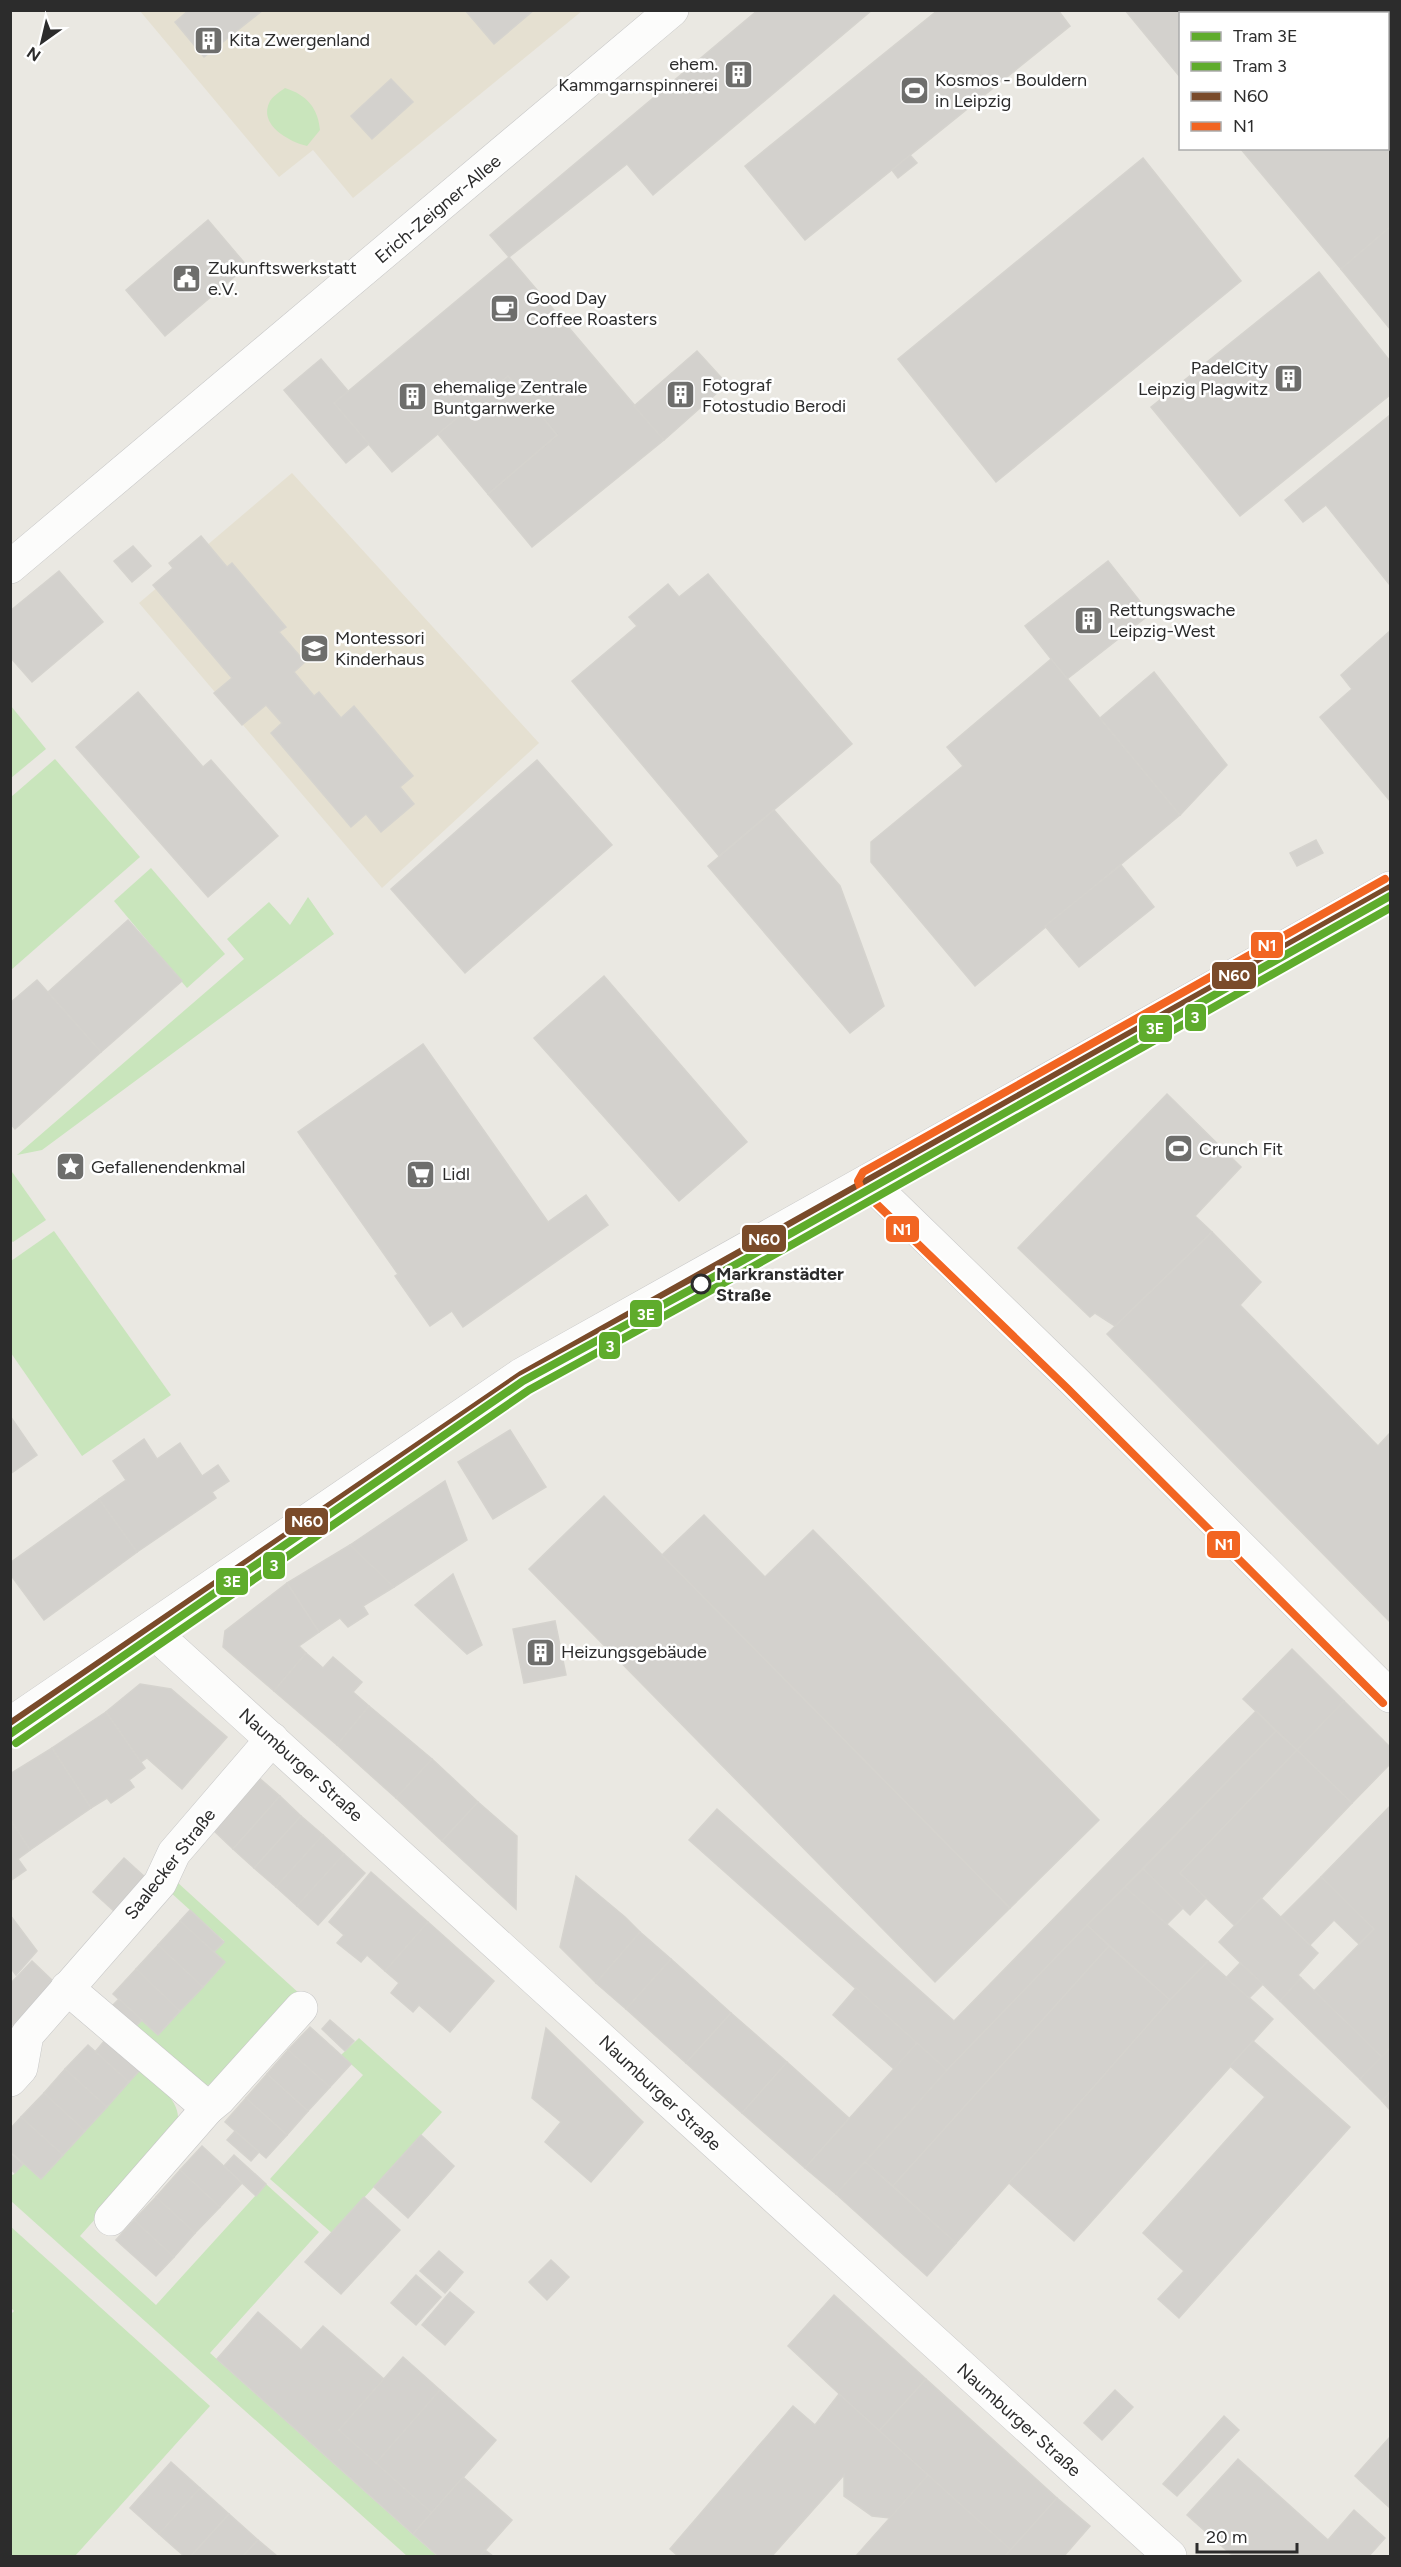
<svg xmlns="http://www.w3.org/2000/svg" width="1401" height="2567" font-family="Figtree,sans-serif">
<rect width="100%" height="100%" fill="#eae8e2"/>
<g fill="#e5e0d1">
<polygon points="140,11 582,11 353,198 313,150 279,177"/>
<polygon points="292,473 539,743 382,888 139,603"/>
</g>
<g fill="#c9e5bc">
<path d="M285 88C307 95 318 108 320 130L307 146C290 142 257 125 270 101 273 96 281 91 285 88Z"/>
<polygon points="11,706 46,749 11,778 10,776"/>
<polygon points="55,759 140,857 11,970 11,797"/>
<polygon points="151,868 225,954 187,988 114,901"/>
<polygon points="308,897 334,934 42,1150 17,1155 244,959 227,939 269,902 290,925"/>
<polygon points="10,1169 46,1220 13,1242 10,1240"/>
<polygon points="54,1231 171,1395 82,1456 11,1353 11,1261"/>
<polygon points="177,1882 301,1995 216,2084 206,2085 133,2029 142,2020 158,2035 225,1962 214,1952 224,1941 169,1891"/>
<polygon points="359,2038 442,2112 332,2233 270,2179 363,2075 341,2055"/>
<path d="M140 2070C157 2085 188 2104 175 2130L80 2236 156 2305 266 2184 319 2232 210 2353 437 2556H407L11 2201V2174L13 2175 24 2163 41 2179Z"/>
<polygon points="10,2226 210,2406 75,2556 11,2556 10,2315 14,2311 10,2307"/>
</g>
<g fill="#d3d1cd" stroke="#d5d3ce" stroke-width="1.5">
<polygon points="189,10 263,10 204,57 175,22"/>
<polygon points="465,10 534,10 494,44"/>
<polygon points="758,10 872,10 653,195 627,164 509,257 490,235"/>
<polygon points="938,10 1058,10 1070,26 805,240 745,166"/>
<polygon points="1125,10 1287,10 1290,14 1180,14 1180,77"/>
<polygon points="1287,10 1381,10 1384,14 1290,14"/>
<polygon points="1381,10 1390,10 1390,22 1388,14"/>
<polygon points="1388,18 1390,22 1390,135 1388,131"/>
<polygon points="391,79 413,102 372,139 351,116"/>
<polygon points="1388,131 1390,135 1390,227 1341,269 1240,148 1388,148"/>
<polygon points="910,155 917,163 898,178 892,170"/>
<polygon points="1143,158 1241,281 996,482 898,359"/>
<polygon points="208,220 247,266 165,336 126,290"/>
<polygon points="1390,227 1390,329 1341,269"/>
<polygon points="509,257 664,440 532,547 488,494 557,435 508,376 392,472 334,403"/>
<polygon points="1319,272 1390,361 1390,395 1240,516 1151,407"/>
<polygon points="697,351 727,384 664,440 634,406"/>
<polygon points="321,359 348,391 334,403 369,444 346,463 284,390"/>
<polygon points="508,376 557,435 488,494 438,434"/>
<polygon points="1390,415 1390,585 1326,505 1303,522 1285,500"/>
<polygon points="201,536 227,567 232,563 286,627 279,632 305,662 294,672 314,696 319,692 341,718 354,706 413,776 400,787 414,804 381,832 366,814 351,827 271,733 282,723 266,705 242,725 214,693 232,678 153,585 173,568 169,563"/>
<polygon points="133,546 151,566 132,582 114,561"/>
<polygon points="1108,561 1150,614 1067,679 1025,626"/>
<polygon points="59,571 103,622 32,682 10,657 10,611"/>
<polygon points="708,574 852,744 719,856 572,681 637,626 629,617 668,584 679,597"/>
<polygon points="1390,631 1390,801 1320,717 1352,689 1341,675"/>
<polygon points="1051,659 1180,815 975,986 871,862 871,842 963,766 947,747"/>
<polygon points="1154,672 1227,765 1180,815 1100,718"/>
<polygon points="138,692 203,767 211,760 278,836 208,897 76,747"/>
<polygon points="537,760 612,845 465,973 391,889"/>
<polygon points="774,810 840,886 884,1006 850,1033 708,866"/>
<polygon points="1316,840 1323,853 1297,866 1290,853"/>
<polygon points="1121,865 1154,907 1079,967 1045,926"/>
<polygon points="128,920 182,981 101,1052 48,992"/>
<polygon points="604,976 747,1142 679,1201 534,1038"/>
<polygon points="37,980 101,1052 15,1129 10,1123 10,1003"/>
<polygon points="423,1044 548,1222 586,1195 608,1225 463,1327 452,1311 430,1326 395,1276 398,1274 298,1132"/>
<polygon points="1167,1094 1241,1167 1195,1216 1212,1232 1115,1326 1095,1313 1090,1317 1018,1248"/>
<polygon points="1212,1232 1261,1282 1240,1305 1378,1446 1390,1433 1390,1622 1107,1334"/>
<polygon points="10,1416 37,1455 10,1474"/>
<polygon points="510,1430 546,1487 493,1519 458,1462"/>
<polygon points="144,1439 157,1459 180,1443 202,1476 218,1465 229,1481 212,1492 216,1498 137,1552 99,1499 126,1480 113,1461"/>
<polygon points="445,1481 467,1540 394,1587 350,1545"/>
<polygon points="604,1496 1010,1908 935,1982 529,1569"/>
<polygon points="99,1499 137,1552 44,1620 10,1574 10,1563"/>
<polygon points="704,1515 765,1577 813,1530 1099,1820 1010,1908 662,1555"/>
<polygon points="350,1545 394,1587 363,1606 368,1614 348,1627 340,1618 319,1632 287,1583"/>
<polygon points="453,1574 482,1645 467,1654 415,1605"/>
<polygon points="287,1583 319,1632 299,1646 306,1653 274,1691 223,1647 225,1631"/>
<polygon points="555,1621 566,1675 524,1683 513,1629"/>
<polygon points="1292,1649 1344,1701 1297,1750 1243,1699"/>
<polygon points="306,1653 323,1668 333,1657 362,1682 353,1692 369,1706 337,1745 274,1691"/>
<polygon points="140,1684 171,1689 227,1737 182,1789 147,1758 141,1762 106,1712"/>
<polygon points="1344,1701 1390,1747 1390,1764 1352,1803 1297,1750"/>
<polygon points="369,1706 432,1759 396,1798 337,1745"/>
<polygon points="1256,1711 1276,1731 947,2070 689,1840 717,1809 954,2021"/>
<polygon points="106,1712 145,1768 129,1780 134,1787 111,1803 107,1798 91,1808 52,1748"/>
<polygon points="1276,1731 1297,1750 1180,1873 1206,1898 1190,1915 1143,1869"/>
<polygon points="52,1748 91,1808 30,1850 10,1819 10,1774"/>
<polygon points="1297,1750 1352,1803 1235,1926 1180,1873"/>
<polygon points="432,1759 478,1802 442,1841 396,1798"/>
<polygon points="258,1777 280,1796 233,1849 212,1829"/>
<polygon points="280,1796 301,1816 254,1868 233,1849"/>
<polygon points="478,1802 517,1836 516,1909 442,1841"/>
<polygon points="1390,1806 1390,2048 1382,2057 1314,1991 1374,1929 1321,1877"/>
<polygon points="301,1816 323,1835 276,1887 254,1868"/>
<polygon points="10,1819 30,1850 18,1859 26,1870 10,1881"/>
<polygon points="323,1835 344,1854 297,1906 276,1887"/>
<polygon points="344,1854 365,1873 318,1925 297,1906"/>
<polygon points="124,1858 146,1878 115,1912 93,1892"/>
<polygon points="1143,1869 1183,1908 1167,1924 1125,1887"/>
<polygon points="371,1872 428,1922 385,1971 367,1955 361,1962 337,1943 344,1935 329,1922"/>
<polygon points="576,1876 625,1917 640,1932 596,1983 560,1947"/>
<polygon points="1321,1877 1374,1929 1359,1944 1334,1920 1310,1945 1281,1917"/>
<polygon points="1125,1887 1208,1961 1170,2000 1087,1925"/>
<polygon points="1261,1898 1318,1953 1298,1975 1301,1978 1280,2001 1219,1942"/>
<polygon points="190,1910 224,1942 214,1952 180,1921"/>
<polygon points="10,1915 37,1951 16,1975 10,1967"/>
<polygon points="180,1921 225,1962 203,1987 158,1945"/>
<polygon points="428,1922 494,1981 450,2032 419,2005 413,2012 391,1993 399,1983 385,1971"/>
<polygon points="1087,1925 1109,1946 893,2186 865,2162 947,2070"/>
<polygon points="640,1932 671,1959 626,2009 596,1983"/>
<polygon points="158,1945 203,1987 180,2011 136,1969"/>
<polygon points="1109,1946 1170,2000 956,2243 893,2186"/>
<polygon points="671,1959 731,2013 686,2063 626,2009"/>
<polygon points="32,1961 54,1982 13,2025 10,2022 10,1984"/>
<polygon points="1208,1961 1273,2019 1074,2241 1009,2183 1170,2000"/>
<polygon points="1240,1963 1263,1984 1249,1998 1226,1978"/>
<polygon points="136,1969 180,2011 158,2035 113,1994"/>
<polygon points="1301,1978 1382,2057 1360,2079 1280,2001"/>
<polygon points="856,1988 917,2043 894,2069 833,2015"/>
<polygon points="119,1999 142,2020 133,2029 110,2008"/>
<polygon points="731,2013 787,2062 742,2113 686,2063"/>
<polygon points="330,2020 354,2041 345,2051 322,2029"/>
<polygon points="310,2027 351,2064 330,2087 288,2050"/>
<polygon points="546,2028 643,2122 591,2182 545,2142 561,2122 532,2098"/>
<polygon points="106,2039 140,2070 129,2082 95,2052"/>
<polygon points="1253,2041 1350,2127 1179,2318 1158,2299 1184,2271 1143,2233 1265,2097 1230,2066"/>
<polygon points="917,2043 947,2070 836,2194 805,2168"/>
<polygon points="88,2045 129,2082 107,2107 65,2069"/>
<polygon points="1390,2048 1390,2092 1382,2101 1360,2079"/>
<polygon points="288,2050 330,2087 308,2111 267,2074"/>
<polygon points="787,2062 849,2118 805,2168 742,2113"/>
<polygon points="65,2069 107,2107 85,2131 44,2093"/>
<polygon points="267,2074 308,2111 287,2135 246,2098"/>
<polygon points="1390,2092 1390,2110 1382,2101"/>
<polygon points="44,2093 85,2131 63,2155 21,2117"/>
<polygon points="246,2098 287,2135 266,2158 225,2122"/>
<polygon points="21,2117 63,2155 41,2179 10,2151 10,2129"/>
<polygon points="235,2131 259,2152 251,2161 227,2140"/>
<polygon points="421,2135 454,2166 408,2218 374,2187"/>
<polygon points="202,2146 242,2183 220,2207 180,2170"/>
<polygon points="10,2153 23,2164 15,2173 10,2169"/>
<polygon points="234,2155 266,2184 256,2196 224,2166"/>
<polygon points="865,2162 956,2243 927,2276 836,2194"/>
<polygon points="180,2170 220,2207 195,2233 156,2197"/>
<polygon points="156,2197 195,2233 174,2257 134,2220"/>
<polygon points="364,2197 400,2230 341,2294 305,2262"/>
<polygon points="134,2220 174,2257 156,2276 116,2240"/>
<polygon points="439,2251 463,2272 445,2293 420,2271"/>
<polygon points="551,2260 569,2277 547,2300 529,2282"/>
<polygon points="416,2275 441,2297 416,2325 391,2303"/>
<polygon points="450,2292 474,2312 445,2345 422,2325"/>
<polygon points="834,2295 926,2379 879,2431 788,2346"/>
<polygon points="258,2312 301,2350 323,2326 384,2379 339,2430 432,2513 413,2534 217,2359"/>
<polygon points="403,2357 440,2390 376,2463 339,2430"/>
<polygon points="926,2379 1057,2498 1011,2550 879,2431"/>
<polygon points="440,2390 496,2440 432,2513 376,2463"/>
<polygon points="1115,2390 1133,2407 1102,2440 1084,2423"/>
<polygon points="839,2394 928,2475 890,2518 872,2516 844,2496 844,2475 772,2556 678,2556 670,2549 793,2406 815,2425"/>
<polygon points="1224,2416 1239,2430 1177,2496 1163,2484"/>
<polygon points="1390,2437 1390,2508 1355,2476"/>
<polygon points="1238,2459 1328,2540 1354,2510 1385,2538 1369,2556 1233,2556 1187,2515"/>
<polygon points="171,2462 200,2488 159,2534 130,2508"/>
<polygon points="928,2475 1011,2550 1005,2556 856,2556"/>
<polygon points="463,2477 512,2520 480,2556 438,2556 413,2534"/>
<polygon points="200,2488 229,2514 191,2556 184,2556 159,2534"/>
<polygon points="1057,2498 1090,2526 1064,2556 1005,2556"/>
<polygon points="229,2514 258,2540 243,2556 191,2556"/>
<polygon points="258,2540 277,2556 243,2556"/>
<polygon points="485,2550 493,2556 480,2556"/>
</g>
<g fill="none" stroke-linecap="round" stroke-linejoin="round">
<defs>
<g id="street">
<polyline points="868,1181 1074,1381 1390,1696"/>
<polyline points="150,1629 1170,2556"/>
<polyline points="67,1988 208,2108"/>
<polyline points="10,2080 21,2068 27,2035 160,1883 174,1853 272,1739"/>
<polyline points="111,2219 208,2108 219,2099 301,2008"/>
</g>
<g id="secondary">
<polyline points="10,567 672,10"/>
<polyline points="10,1724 521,1375 1390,888"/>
</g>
</defs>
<use href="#street" stroke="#c7c7c7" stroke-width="34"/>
<use href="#secondary" stroke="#c7c7c7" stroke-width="34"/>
<use href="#street" stroke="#fcfcfb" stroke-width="33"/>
<use href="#secondary" stroke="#fcfcfb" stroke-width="33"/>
<defs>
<polyline id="bus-1" points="10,1724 521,1375 1390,888"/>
<polyline id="bus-2" points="1383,1703 1067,1388 861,1189 858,1181 863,1172 1385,879"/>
</defs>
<use href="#bus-1" stroke="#fff" stroke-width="12"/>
<use href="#bus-2" stroke="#fff" stroke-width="12"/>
<use href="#bus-1" stroke="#7a4b2a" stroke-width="8"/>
<use href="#bus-2" stroke="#f26522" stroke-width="8"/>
<defs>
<polyline id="tram-1" points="10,1734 523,1381 701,1284 1390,896"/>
<polyline id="tram-2" points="16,1743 529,1390 706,1293 1390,908"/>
</defs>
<use href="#tram-1" stroke="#fff" stroke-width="12"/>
<use href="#tram-2" stroke="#fff" stroke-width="12"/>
<use href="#tram-1" stroke="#5fac2c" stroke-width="8"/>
<use href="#tram-2" stroke="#5fac2c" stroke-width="8"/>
</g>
<defs>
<symbol id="building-square" viewBox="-11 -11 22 22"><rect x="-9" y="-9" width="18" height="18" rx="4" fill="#6e6e6c" stroke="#fff"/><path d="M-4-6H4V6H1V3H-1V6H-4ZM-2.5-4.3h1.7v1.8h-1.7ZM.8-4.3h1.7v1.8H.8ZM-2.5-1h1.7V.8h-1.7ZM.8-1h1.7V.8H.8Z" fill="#fff"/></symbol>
<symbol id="stadium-square" viewBox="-11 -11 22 22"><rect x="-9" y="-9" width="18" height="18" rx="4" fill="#6e6e6c" stroke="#fff"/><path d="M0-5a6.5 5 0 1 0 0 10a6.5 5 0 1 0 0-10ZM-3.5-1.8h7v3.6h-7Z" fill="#fff"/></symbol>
<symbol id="civic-square" viewBox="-11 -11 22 22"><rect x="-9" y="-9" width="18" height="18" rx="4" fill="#6e6e6c" stroke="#fff"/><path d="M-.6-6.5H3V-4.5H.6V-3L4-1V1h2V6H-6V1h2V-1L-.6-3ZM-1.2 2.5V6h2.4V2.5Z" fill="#fff"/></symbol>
<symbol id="cafe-square" viewBox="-11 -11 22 22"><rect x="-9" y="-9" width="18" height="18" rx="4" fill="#6e6e6c" stroke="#fff"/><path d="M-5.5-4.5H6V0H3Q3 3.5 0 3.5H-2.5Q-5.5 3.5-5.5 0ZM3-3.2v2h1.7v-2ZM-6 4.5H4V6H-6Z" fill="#fff"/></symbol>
<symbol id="school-square" viewBox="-11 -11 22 22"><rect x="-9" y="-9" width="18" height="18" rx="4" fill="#6e6e6c" stroke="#fff"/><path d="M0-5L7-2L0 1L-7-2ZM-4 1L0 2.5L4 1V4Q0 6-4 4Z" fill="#fff"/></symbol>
<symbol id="sight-square" viewBox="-11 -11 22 22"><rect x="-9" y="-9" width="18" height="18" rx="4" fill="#6e6e6c" stroke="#fff"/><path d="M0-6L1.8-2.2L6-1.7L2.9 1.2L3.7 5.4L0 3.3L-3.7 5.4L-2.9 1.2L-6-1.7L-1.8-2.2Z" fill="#fff"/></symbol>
<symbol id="supermarket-square" viewBox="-11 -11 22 22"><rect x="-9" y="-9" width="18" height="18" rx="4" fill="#6e6e6c" stroke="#fff"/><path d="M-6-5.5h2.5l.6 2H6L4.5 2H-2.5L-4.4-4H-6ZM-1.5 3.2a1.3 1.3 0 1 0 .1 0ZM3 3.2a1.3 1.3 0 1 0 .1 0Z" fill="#fff"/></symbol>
</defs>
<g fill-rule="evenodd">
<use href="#building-square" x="192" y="24" width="33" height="33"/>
<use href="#building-square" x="722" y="58" width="33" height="33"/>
<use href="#stadium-square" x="898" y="74" width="33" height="33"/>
<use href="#civic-square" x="170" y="262" width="33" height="33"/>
<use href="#cafe-square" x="488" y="292" width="33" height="33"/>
<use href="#building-square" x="1272" y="362" width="33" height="33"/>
<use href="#building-square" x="664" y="378" width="33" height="33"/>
<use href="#building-square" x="396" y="380" width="33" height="33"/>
<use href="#building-square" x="1072" y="604" width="33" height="33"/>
<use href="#school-square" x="298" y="632" width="33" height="33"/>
<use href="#stadium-square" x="1162" y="1132" width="33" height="33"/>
<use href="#sight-square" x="54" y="1150" width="33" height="33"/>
<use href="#supermarket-square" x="404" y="1158" width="33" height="33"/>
<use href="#building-square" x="524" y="1636" width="33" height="33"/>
</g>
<circle fill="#fff" stroke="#2c2c2c" stroke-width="3" cx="701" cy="1284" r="9"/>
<g text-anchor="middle" stroke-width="5" stroke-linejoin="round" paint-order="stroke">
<g font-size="18" fill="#2c2c2c" stroke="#fff" text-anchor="start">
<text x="229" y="46">Kita Zwergenland</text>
<text x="718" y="70" text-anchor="end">ehem.<tspan x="718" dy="21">Kammgarnspinnerei</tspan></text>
<text x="935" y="86">Kosmos - Bouldern<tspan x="935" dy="21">in Leipzig</tspan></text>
<text x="208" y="274">Zukunftswerkstatt<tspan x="208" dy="21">e.V.</tspan></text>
<text x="526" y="304">Good Day<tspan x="526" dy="21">Coffee Roasters</tspan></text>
<text x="1268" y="374" text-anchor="end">PadelCity<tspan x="1268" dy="21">Leipzig Plagwitz</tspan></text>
<text x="702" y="391">Fotograf<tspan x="702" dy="21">Fotostudio Berodi</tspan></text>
<text x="433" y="393">ehemalige Zentrale<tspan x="433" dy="21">Buntgarnwerke</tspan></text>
<text x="1109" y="616">Rettungswache<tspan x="1109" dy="21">Leipzig-West</tspan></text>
<text x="335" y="644">Montessori<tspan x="335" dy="21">Kinderhaus</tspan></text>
<text x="1199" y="1155">Crunch Fit</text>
<text x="91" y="1173">Gefallenendenkmal</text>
<text x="442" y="1180">Lidl</text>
<text x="561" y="1658">Heizungsgebäude</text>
</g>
<g font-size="18" fill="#2c2c2c" stroke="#fff">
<text transform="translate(438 209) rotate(-40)" y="6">Erich-Zeigner-Allee</text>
<text transform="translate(301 1765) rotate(42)" y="6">Naumburger Straße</text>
<text transform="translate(170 1864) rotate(-52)" y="6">Saalecker Straße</text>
<text transform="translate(660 2093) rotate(43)" y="6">Naumburger Straße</text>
<text transform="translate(1019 2420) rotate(42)" y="6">Naumburger Straße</text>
</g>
<g font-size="18" font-weight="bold" fill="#2c2c2c" stroke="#fff" text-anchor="start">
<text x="716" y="1280">Markranstädter<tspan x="716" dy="21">Straße</tspan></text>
</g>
</g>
<g stroke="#fff" stroke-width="2">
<rect x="1250" y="931" width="34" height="28" rx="6" fill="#f26522"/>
<rect x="1211" y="961" width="46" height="29" rx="6" fill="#7a4b2a"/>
<rect x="1184" y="1003" width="23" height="29" rx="6" fill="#5fac2c"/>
<rect x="1138" y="1014" width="35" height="29" rx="6" fill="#5fac2c"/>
<rect x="885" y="1215" width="35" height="28" rx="6" fill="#f26522"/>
<rect x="741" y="1224" width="46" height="29" rx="6" fill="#7a4b2a"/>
<rect x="629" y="1299" width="34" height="29" rx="6" fill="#5fac2c"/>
<rect x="598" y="1331" width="23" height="29" rx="6" fill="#5fac2c"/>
<rect x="284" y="1507" width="45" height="29" rx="6" fill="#7a4b2a"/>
<rect x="1206" y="1530" width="35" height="29" rx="6" fill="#f26522"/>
<rect x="262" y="1551" width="24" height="29" rx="6" fill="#5fac2c"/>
<rect x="215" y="1567" width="34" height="29" rx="6" fill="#5fac2c"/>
</g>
<g font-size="16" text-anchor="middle" font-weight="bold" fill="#fff">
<text x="1267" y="951">N1</text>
<text x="1234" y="981">N60</text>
<text x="1195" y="1023">3</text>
<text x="1155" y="1034">3E</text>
<text x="902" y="1235">N1</text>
<text x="764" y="1245">N60</text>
<text x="646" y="1320">3E</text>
<text x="610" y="1352">3</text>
<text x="307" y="1527">N60</text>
<text x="1224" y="1550">N1</text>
<text x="274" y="1571">3</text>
<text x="232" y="1587">3E</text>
</g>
<rect width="1401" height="2567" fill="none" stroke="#2c2c2c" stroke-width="24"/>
<rect x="1179" y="12" width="210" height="138" fill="#ffffff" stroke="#ababab" stroke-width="1.5"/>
<rect x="1191" y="32" width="30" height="9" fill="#5fac2c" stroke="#ababab" stroke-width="1.5"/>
<text x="1233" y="42" font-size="18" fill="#2c2c2c">Tram 3E</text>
<rect x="1191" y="62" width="30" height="9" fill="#5fac2c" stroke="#ababab" stroke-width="1.5"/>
<text x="1233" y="72" font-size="18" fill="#2c2c2c">Tram 3</text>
<rect x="1191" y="92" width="30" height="9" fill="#7a4b2a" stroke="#ababab" stroke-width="1.5"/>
<text x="1233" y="102" font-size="18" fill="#2c2c2c">N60</text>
<rect x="1191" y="122" width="30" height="9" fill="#f26522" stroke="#ababab" stroke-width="1.5"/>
<text x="1233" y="132" font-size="18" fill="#2c2c2c">N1</text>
<g transform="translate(42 42) rotate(214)" stroke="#ffffff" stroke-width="4.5" paint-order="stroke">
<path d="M0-4.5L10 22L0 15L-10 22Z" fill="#2c2c2c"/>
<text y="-9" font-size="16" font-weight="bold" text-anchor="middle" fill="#2c2c2c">N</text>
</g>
<path d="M1197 2543v9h100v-9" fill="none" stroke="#2c2c2c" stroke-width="3"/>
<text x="1206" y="2543" font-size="18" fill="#2c2c2c" stroke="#ffffff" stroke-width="4.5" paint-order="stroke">20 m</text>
</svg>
